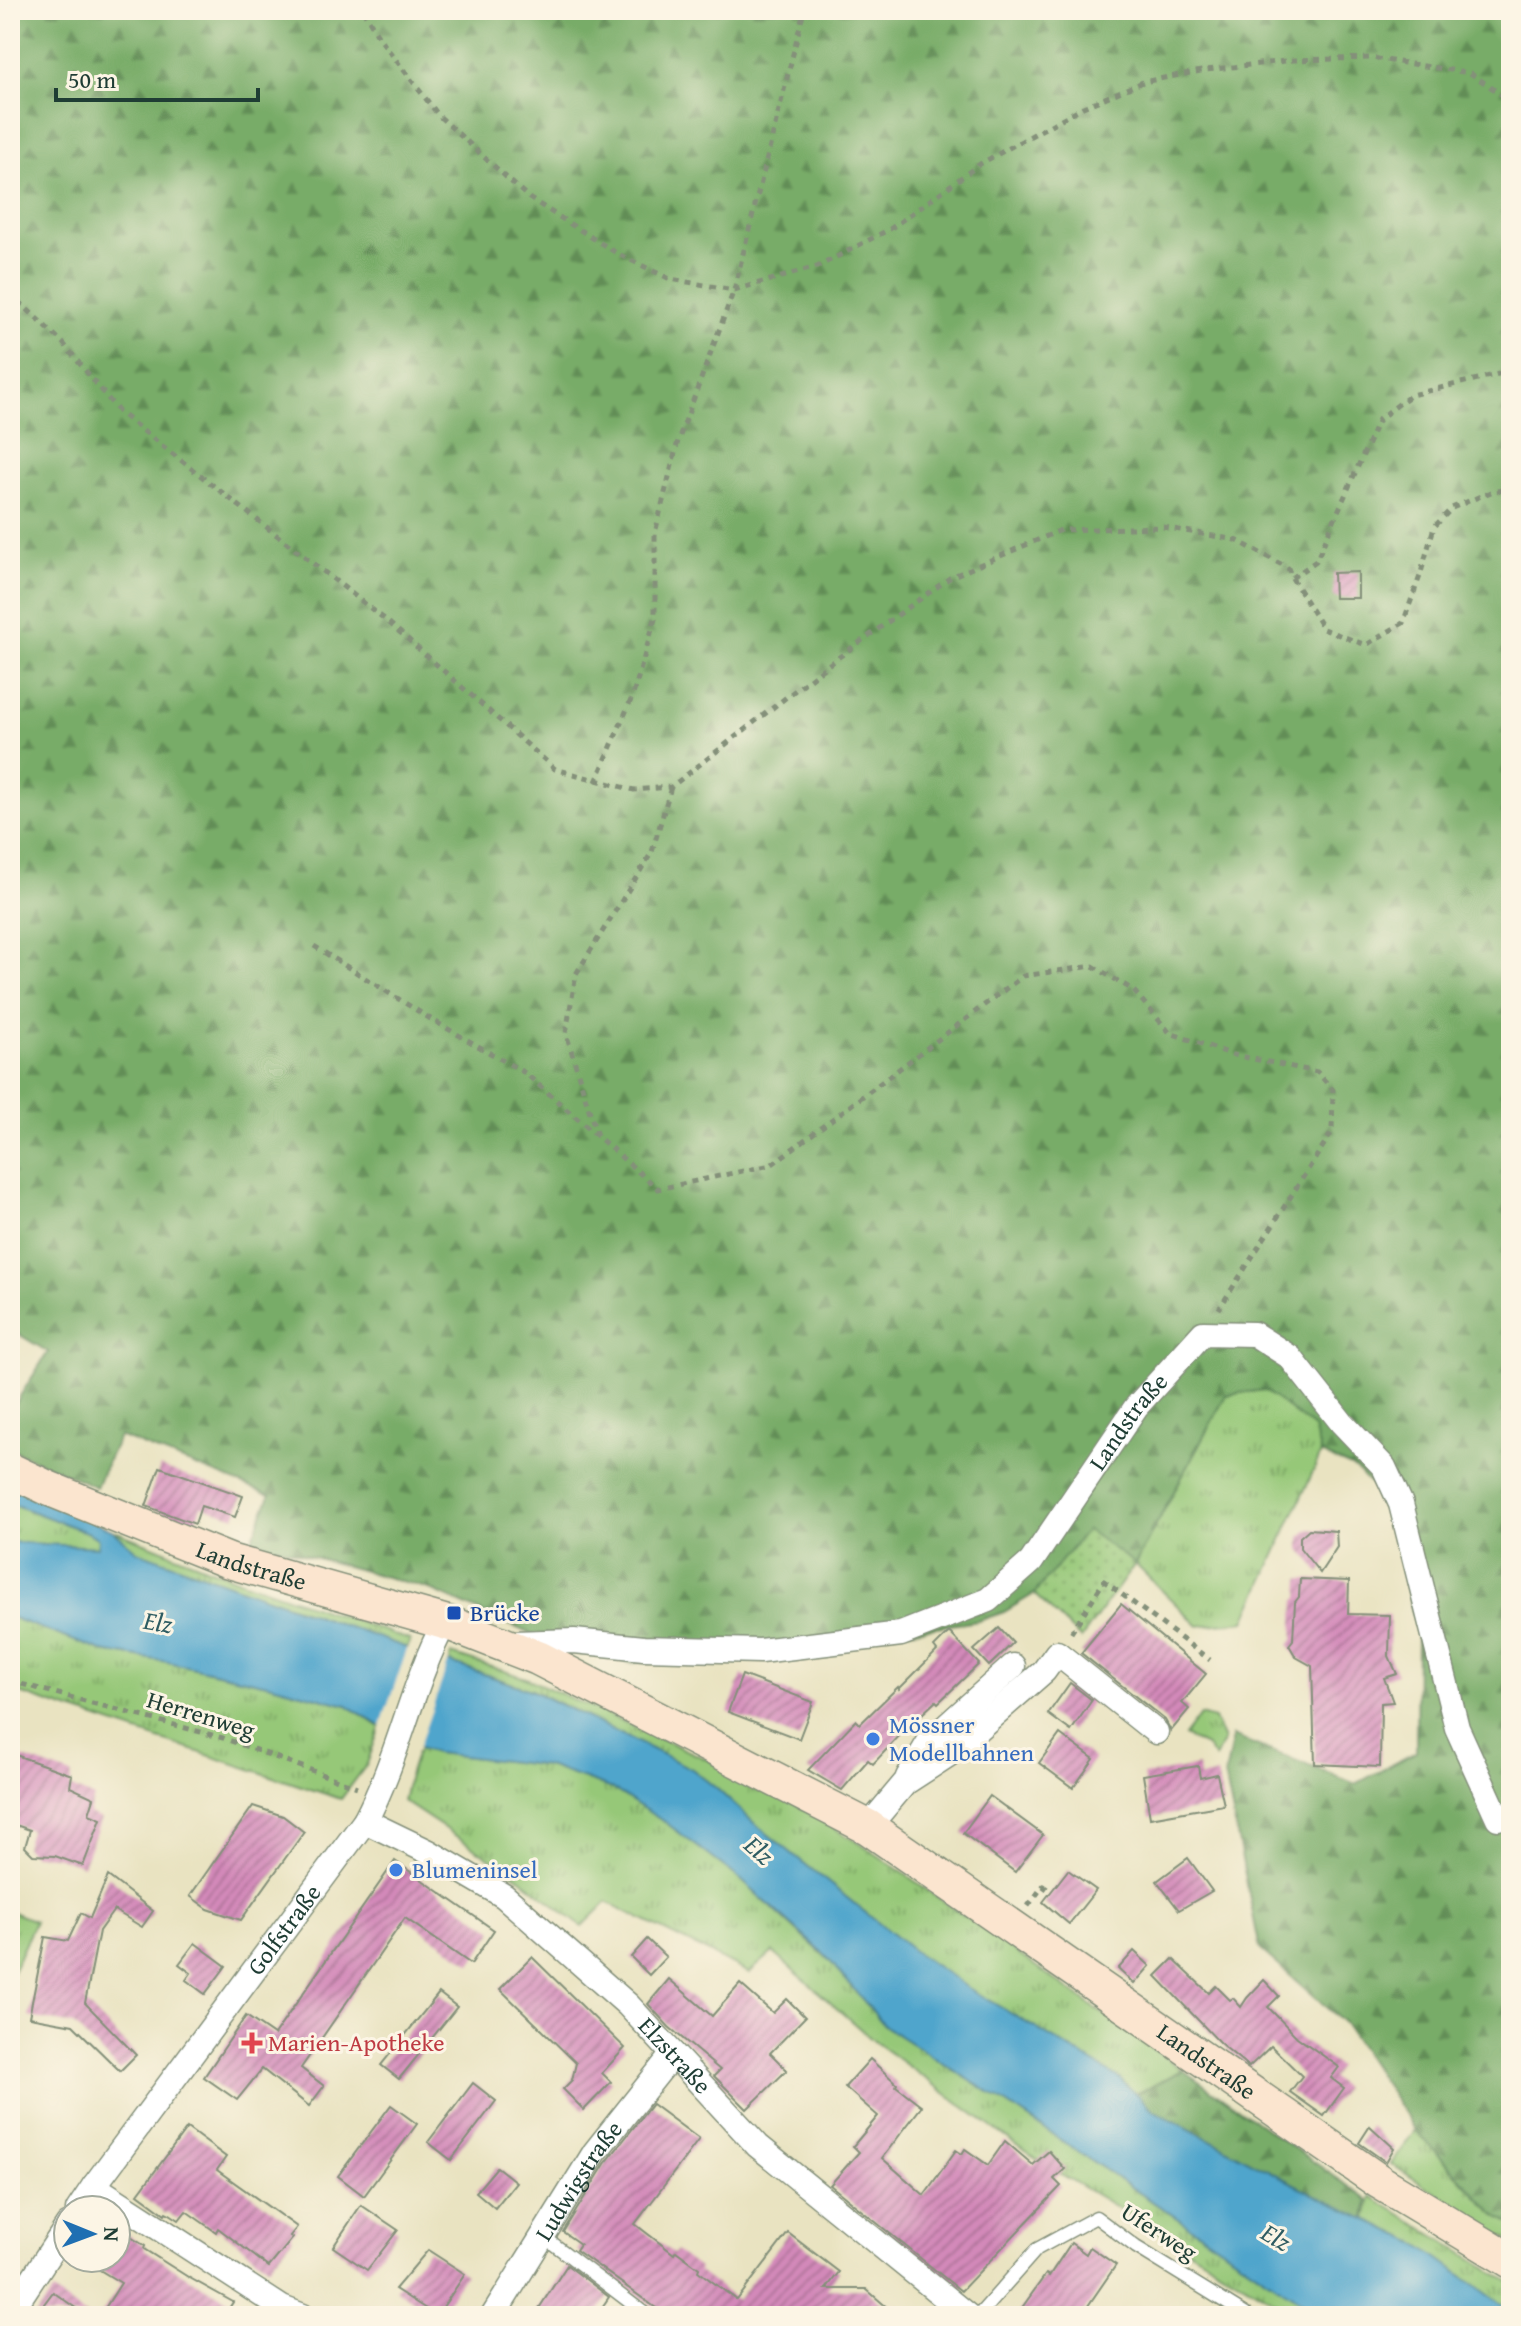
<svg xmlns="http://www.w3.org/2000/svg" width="1521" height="2326" font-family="'Gentium Book Plus',serif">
<defs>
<pattern id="grass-tufts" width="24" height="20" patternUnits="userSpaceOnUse" patternTransform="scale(2)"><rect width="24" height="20" fill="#96c878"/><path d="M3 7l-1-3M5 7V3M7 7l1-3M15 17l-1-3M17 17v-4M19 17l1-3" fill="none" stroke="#7aa463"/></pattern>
<pattern id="forest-firs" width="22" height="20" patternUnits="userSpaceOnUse" patternTransform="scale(2)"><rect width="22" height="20" fill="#78ac68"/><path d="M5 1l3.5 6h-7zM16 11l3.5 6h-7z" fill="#628d56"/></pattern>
<pattern id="garden-dots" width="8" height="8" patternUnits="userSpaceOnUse" patternTransform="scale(2)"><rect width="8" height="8" fill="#96c878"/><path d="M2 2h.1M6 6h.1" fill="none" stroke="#7aa463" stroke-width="1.8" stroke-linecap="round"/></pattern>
<pattern id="building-hatch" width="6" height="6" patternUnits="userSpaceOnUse" patternTransform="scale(2)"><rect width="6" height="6" fill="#d389b9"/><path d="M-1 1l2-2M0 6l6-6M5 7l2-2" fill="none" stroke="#ab7197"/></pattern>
</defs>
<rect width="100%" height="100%" fill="#fcf5e5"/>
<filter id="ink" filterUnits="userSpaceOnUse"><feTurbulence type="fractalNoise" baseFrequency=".0125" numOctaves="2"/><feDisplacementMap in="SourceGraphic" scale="16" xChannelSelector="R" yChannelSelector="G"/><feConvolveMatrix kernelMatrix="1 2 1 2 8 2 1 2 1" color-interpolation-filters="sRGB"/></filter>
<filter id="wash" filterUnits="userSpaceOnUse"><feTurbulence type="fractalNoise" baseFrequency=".006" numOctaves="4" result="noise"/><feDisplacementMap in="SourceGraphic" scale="32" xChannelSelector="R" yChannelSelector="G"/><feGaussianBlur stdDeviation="1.8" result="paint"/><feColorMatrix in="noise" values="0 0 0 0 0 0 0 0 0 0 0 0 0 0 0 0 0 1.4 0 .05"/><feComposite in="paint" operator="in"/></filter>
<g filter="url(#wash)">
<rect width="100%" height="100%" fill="#e9e3c1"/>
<g fill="url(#grass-tufts)" stroke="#5a8256" stroke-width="2">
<polygon points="1264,1390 1314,1428 1321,1454 1245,1621 1198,1626 1135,1564 1226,1395"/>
<polygon points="10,1503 89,1533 98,1539 98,1547 10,1542"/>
<polygon points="112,1530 236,1579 410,1640 407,1648 136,1551"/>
<polygon points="10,1617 102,1651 168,1662 272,1685 347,1705 380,1727 367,1764 341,1799 10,1690"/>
<polygon points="451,1654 526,1678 724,1767 784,1797 879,1856 1183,2070 1136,2094 1119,2078 965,1986 912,1950 754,1823 717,1789 692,1769 534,1691 449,1662"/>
<polygon points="1200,1715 1214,1719 1224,1740 1215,1758 1206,1746 1184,1736"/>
<polygon points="418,1748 436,1753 547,1766 613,1789 669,1825 739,1878 830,1961 886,2027 1001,2100 1323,2316 1299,2316 1036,2159 875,2042 773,1952 749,1973 607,1902 582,1927 520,1878 403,1801 408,1779"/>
<polygon points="10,1911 35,1921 10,1977"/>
<polygon points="1415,2130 1495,2215 1511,2224 1511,2241 1391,2164"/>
<polygon points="1371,2196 1511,2283 1511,2311 1417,2243 1366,2219"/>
</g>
<g fill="url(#forest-firs)" stroke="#4c744e" stroke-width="2">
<polygon points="10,10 1511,10 1511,2224 1495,2215 1415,2130 1344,2023 1260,1949 1225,1775 1233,1736 1356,1784 1416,1752 1417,1634 1390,1505 1356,1469 1321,1454 1314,1428 1264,1390 1226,1395 1135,1564 1087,1530 1034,1594 1004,1612 978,1621 721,1657 630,1663 533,1635 426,1588 252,1540 270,1495 119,1436 96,1487 10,1449 10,1412 48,1352 10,1329"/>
<polygon points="1183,2070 1368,2200 1365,2219 1317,2196 1153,2110 1136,2094"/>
</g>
<polygon fill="url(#garden-dots)" stroke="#5a8256" stroke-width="2" points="1087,1530 1135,1564 1081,1639 1034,1594"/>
<polygon fill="#50a5cc" stroke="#387180" stroke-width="2" points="10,1483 112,1530 137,1551 407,1648 533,1691 692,1769 717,1789 754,1823 912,1950 965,1986 1119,2078 1153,2110 1317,2196 1417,2243 1511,2311 1511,2316 1323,2316 1001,2100 886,2027 824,1954 739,1878 669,1825 613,1789 547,1766 436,1753 412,1746 347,1705 272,1685 168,1662 102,1651 10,1617 10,1542 97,1547 98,1539 89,1533 10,1503"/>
<polygon fill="#e9e3c1" points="409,1644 450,1658 417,1752 379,1730"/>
<g id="blocks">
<g fill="url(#building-hatch)">
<polygon points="1358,572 1358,598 1334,598 1333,573"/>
<polygon points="160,1467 243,1496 235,1517 201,1506 195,1524 146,1506"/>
<polygon points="1309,1529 1336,1531 1337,1547 1320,1573 1300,1548 1300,1537"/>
<polygon points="1300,1579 1349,1581 1348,1614 1390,1615 1389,1656 1397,1674 1384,1678 1393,1702 1381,1703 1380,1767 1315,1764 1312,1666 1296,1657 1289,1645 1293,1640 1295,1602 1299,1597"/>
<polygon points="1121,1604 1206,1674 1182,1703 1189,1709 1171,1731 1165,1720 1081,1653"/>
<polygon points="999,1628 1013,1643 989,1666 974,1650"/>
<polygon points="949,1632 979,1664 938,1703 936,1701 904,1731 873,1764 868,1760 842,1790 808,1770 856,1720 860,1724 898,1687 899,1689 937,1651 934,1647"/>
<polygon points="742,1675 813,1702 799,1739 728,1712"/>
<polygon points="1070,1683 1092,1700 1071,1731 1048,1714"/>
<polygon points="1060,1734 1094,1759 1073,1788 1039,1763"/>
<polygon points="10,1753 72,1775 70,1787 94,1798 89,1814 101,1819 83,1866 55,1856 33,1855 25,1847 30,1830 10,1823"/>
<polygon points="1198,1766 1200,1778 1217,1774 1224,1805 1150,1818 1143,1775"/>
<polygon points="990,1796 1043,1835 1015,1872 963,1833"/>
<polygon points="253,1806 283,1816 304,1832 241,1920 208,1909 190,1896"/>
<polygon points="1188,1858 1212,1891 1179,1910 1157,1881"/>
<polygon points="395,1861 494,1930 471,1964 405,1918 301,2068 324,2086 309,2106 262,2069 237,2100 204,2077 246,2016 274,2035"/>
<polygon points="1068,1870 1096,1890 1069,1924 1043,1902"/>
<polygon points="108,1876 153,1911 142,1927 114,1910 99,1931 85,2003 136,2055 120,2071 73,2025 29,2017 45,1937 68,1941 81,1913 90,1918"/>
<polygon points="647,1939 666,1957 649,1975 631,1957"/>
<polygon points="195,1943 226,1966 205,1994 186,1980 191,1973 179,1964"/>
<polygon points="1134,1951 1150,1966 1134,1984 1118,1969"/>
<polygon points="532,1957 625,2048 602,2073 611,2082 584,2110 563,2089 572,2080 576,2063 500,1989"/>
<polygon points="1173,1959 1209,1993 1216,1986 1230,2000 1233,1998 1241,2007 1247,1998 1264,1980 1279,1996 1268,2007 1297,2037 1339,2067 1331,2078 1344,2088 1324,2116 1290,2092 1302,2076 1271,2046 1249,2067 1220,2043 1156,1976"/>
<polygon points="669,1979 712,2016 740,1984 773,2013 787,1999 805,2017 770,2053 787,2070 747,2109 714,2076 720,2070 669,2027 648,2004"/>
<polygon points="439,1993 457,2007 399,2079 381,2065"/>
<polygon points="870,2059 897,2084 896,2086 922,2106 882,2158 924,2195 956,2150 962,2154 965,2149 988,2165 1005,2141 1033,2165 1049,2151 1065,2169 1054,2179 1061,2186 961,2291 830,2185 859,2152 853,2146 878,2116 845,2087"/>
<polygon points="473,2083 496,2101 451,2160 428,2142"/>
<polygon points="652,2104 699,2139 635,2224 674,2254 676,2251 699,2268 698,2271 737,2300 788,2233 839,2272 826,2289 866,2289 897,2316 667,2316 576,2250 580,2244 563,2232 605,2164"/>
<polygon points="391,2105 417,2124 364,2196 338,2176"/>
<polygon points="1370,2126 1394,2148 1386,2162 1359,2143"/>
<polygon points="187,2128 226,2157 217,2170 297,2227 290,2236 293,2238 269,2267 218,2228 216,2232 186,2211 179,2220 170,2214 166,2212 165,2214 138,2194"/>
<polygon points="497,2167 516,2182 495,2208 476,2192"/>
<polygon points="361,2205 398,2230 367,2270 333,2247"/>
<polygon points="116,2228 145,2246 144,2249 188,2277 233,2302 224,2316 100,2316 121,2283 80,2258 116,2258"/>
<polygon points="1071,2243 1086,2254 1090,2247 1116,2265 1081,2316 1016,2316 1046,2274 1049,2276"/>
<polygon points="428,2250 465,2274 437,2316 395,2289"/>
<polygon points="567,2265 609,2297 596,2316 534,2316"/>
<polygon points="53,2292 87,2316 35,2316"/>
</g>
</g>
</g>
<g filter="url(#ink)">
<use href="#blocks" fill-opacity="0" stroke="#84907a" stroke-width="2"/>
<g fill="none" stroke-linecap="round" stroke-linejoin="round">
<defs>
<g id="lane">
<polyline points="543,2236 648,2316"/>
<polyline points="978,2316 1037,2249 1096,2217 1136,2247 1248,2316"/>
</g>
<g id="street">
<path id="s1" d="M514 1643 574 1641 644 1648 760 1651 901 1634 988 1600 1031 1562 1136 1407 1203 1333 1254 1334 1290 1357 1342 1423 1384 1467 1401 1504 1457 1728 1498 1818"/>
<polyline points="908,1777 929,1742 1013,1666"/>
<path id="s2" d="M365 1821 429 1852 504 1896 628 2005 758 2146 968 2316"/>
<polyline points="868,1827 905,1783 948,1755 1044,1671 1057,1653 1156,1732"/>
<polyline points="94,2186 282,2308 303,2316"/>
<path id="s3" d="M78 2210 94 2186 365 1821C399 1757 411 1685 445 1622"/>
<polyline points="10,2313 68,2225"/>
<path id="s4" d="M493 2316 595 2152 673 2054"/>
</g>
<g id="secondary">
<path id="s5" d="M10 1470 50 1489 229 1561 451 1624 538 1658 868 1827 1380 2182 1511 2261"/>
</g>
</defs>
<use href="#lane" stroke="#84907a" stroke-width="15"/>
<use href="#street" stroke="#84907a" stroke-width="27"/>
<use href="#secondary" stroke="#84907a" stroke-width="37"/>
<g stroke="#84907a" stroke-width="5" stroke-dasharray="6 6" stroke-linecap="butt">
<polyline points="363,10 380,39 439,116 529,198 618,254 670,279 734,290 817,267 890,229 980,164 1083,107 1143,82 1206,70 1294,60 1372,58 1470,73 1511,101"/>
<polyline points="10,293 63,343 119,412 387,621 555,769 634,790 671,787 825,667 951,577 1061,530 1163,527 1236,540 1288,568 1292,578 1323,629 1366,645 1403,623 1420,576 1434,527 1452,508 1493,491 1511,490"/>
<polyline points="1292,578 1316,561 1379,419 1411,395 1511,371"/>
<polyline points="596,782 633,695 655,619 655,533 678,441 734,290 804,10"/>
<polyline points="314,946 429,1018 525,1073 658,1189 771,1165 1023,976 1093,966 1133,990 1170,1033 1234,1055 1317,1072 1333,1090 1332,1132 1219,1309"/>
<polyline points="597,1136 566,1033 576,974 652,852 671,787"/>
<polyline points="1071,1633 1104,1581 1210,1660"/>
<polyline points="10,1681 223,1738 357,1787"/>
<polyline points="1506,1837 1511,1849"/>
<polyline points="1028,1906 1043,1886 1050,1891"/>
</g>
<use href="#lane" stroke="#fff" stroke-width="12"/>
<use href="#street" stroke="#fff" stroke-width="24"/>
<use href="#secondary" stroke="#fbe5cf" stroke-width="34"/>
</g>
</g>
<rect fill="#1a4fb4" stroke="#fcf5e5" stroke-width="3" x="446" y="1605" width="16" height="16" rx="4"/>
<g fill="#3f7fe0" stroke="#fcf5e5" stroke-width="3">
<circle cx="873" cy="1739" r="8"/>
<circle cx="396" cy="1870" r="8"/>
</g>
<path fill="#e0444e" stroke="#fcf5e5" stroke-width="3" d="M248 2031h8v8h8v8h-8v8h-8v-8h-8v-8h8z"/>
<g text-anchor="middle" stroke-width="6" stroke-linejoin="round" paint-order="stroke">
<g font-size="24" fill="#1f3d34" stroke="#fcf5e5">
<text dy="8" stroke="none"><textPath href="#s1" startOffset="710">Landstraße</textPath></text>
<text dy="8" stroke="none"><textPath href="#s5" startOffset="260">Landstraße</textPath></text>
<text transform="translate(201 1715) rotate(17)" y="8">Herrenweg</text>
<text dy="8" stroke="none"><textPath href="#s3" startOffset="348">Golfstraße</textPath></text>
<text dy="8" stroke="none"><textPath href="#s2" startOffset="392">Elzstraße</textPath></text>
<text dy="8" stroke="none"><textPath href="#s5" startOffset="1344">Landstraße</textPath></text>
<text dy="8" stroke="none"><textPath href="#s4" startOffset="160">Ludwigstraße</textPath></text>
<text transform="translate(1159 2232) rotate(33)" y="8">Uferweg</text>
</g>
<g font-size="24" fill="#164399" stroke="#fcf5e5" text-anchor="start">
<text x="470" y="1621">Brücke</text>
</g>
<g font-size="24" fill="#366cbe" stroke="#fcf5e5" text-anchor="start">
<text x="889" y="1733">Mössner<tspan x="889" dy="28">Modellbahnen</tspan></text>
<text x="412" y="1878">Blumeninsel</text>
</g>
<g font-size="24" fill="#be3a42" stroke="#fcf5e5" text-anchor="start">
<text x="268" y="2051">Marien-Apotheke</text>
</g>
<g font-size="26" font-style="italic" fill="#2e5c62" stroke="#fcf5e5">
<text transform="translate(158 1622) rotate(10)" y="9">Elz</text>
<text transform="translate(759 1850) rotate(42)" y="9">Elz</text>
<text transform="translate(1276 2237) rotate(31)" y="9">Elz</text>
</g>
</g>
<rect width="1521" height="2326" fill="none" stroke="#fcf5e5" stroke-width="40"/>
<g transform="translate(92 2234) rotate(91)"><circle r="38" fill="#fcf5e5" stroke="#a4ab9e" stroke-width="2"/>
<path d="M0-6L14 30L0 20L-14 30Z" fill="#1f6fb2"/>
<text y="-12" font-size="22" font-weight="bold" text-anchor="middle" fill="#1f3d34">N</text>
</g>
<path d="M56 88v12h202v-12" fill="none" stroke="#1f3d34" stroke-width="4"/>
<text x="68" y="88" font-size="24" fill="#1f3d34" stroke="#fcf5e5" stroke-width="6" paint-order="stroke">50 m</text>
</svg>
